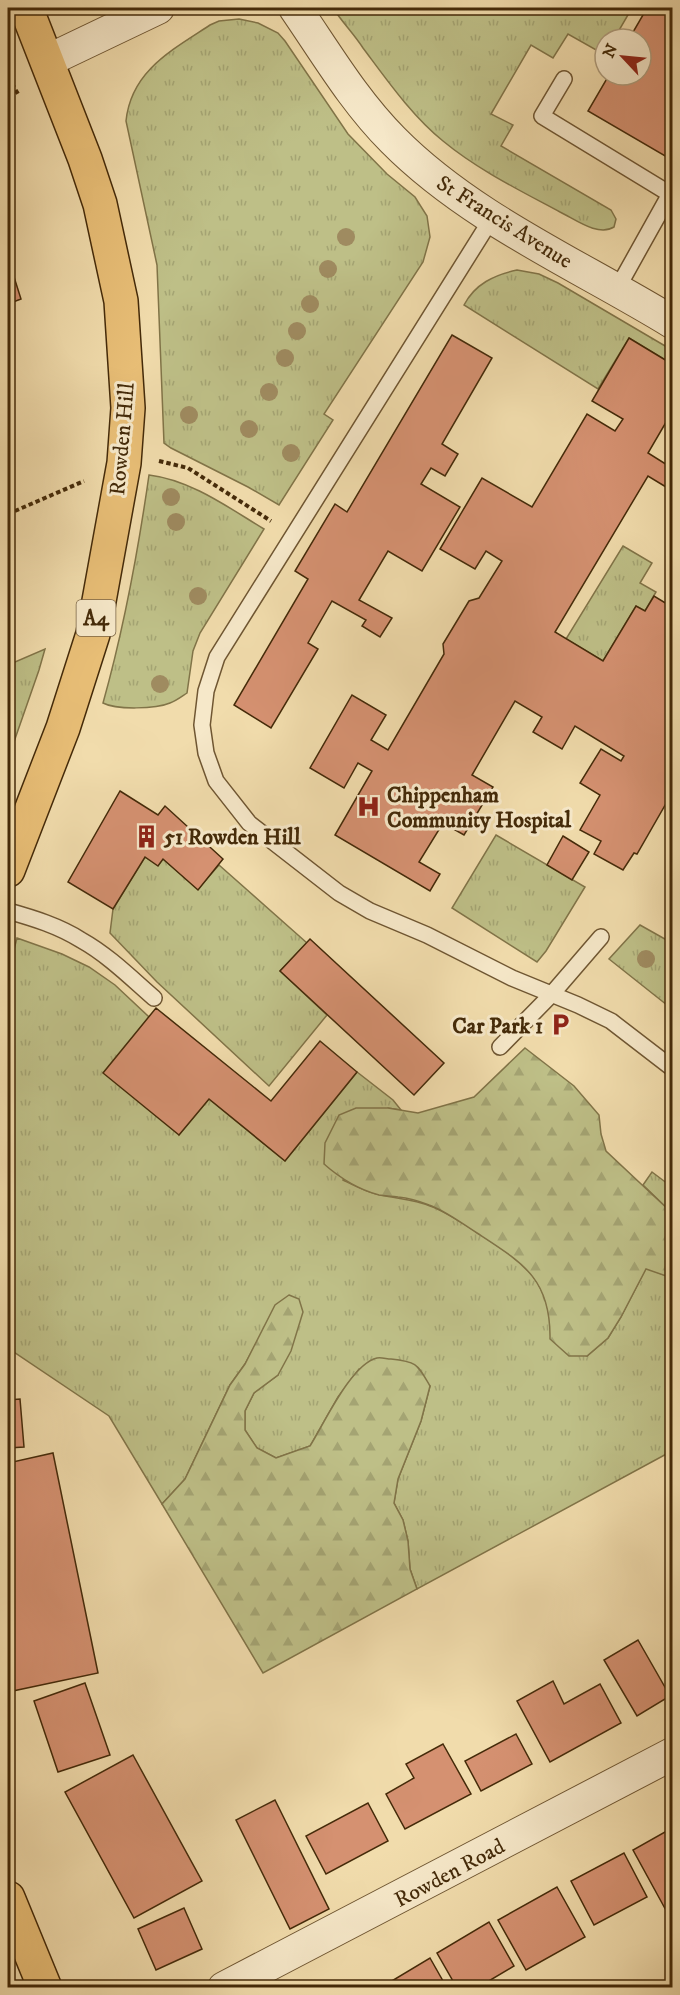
<svg xmlns="http://www.w3.org/2000/svg" width="680" height="1995" font-family="'IM FELL DW Pica',serif">
<defs>
<pattern id="grass-tufts" width="24" height="20" patternUnits="userSpaceOnUse" patternTransform="scale(1.5)"><rect width="24" height="20" fill="#bebf87"/><path d="M3 7l-1-3M5 7V3M7 7l1-3M15 17l-1-3M17 17v-4M19 17l1-3" fill="none" stroke="#a4a473"/></pattern>
<pattern id="forest-firs" width="22" height="20" patternUnits="userSpaceOnUse" patternTransform="scale(1.5)"><rect width="22" height="20" fill="#bebf87"/><path d="M5 1l3.5 6h-7zM16 11l3.5 6h-7z" fill="#a4a473"/></pattern>
</defs>
<rect width="100%" height="100%" fill="#f1dcac"/>
<filter id="stains"><feTurbulence type="fractalNoise" baseFrequency=".00333" numOctaves="4"/><feColorMatrix values="0 0 0 0 .2 0 0 0 0 .09 0 0 0 0 .02 0 0 0 .5 -.17"/></filter>
<radialGradient id="worn" r=".72"><stop offset=".6" stop-color="#630" stop-opacity="0"/><stop offset="1" stop-color="#630" stop-opacity=".3"/></radialGradient>
<g fill="url(#grass-tufts)" stroke="#817448" stroke-width="1.5">
<path d="M333 8H632L614 39H605V55L568 34 553 58 531 45 491 114 513 125 501 146 611 210 616 219 614 227C598 237 575 219 560 212 521 191 478 170 443 141 412 116 387 80 363 48 354 34 342 22 333 8Z"/>
<path d="M239 19 258 23 278 33 285 41 348 134 387 174 415 197 427 216 430 237 423 262 324 414 333 420 279 505 248 487 171 448 164 443 157 265 126 121C131 71 172 50 210 25L219 21Z"/>
<path d="M517 270 539 274 558 283 672 350V364L629 338 598 389 464 305C475 284 494 275 517 270Z"/>
<path d="M149 475C191 480 229 508 264 529L200 633 193 651 187 693C181 697 176 701 170 703 156 709 116 710 103 703 124 628 138 552 149 475Z"/>
<polygon points="623,546 652,563 640,583 656,592 645,611 636,606 603,661 566,639"/>
<polygon points="45,649 39,670 8,759 8,665"/>
<polygon points="496,835 585,887 546,951 537,962 452,908"/>
<polygon points="145,857 158,865 163,859 198,889 219,865 307,943 280,971 327,1015 269,1086 157,982 110,933 113,909"/>
<polygon points="640,925 672,943 672,1009 609,959"/>
<path d="M17 938 62 954 89 967 115 985 149 1017 179 1135 209 1099 285 1161 357 1072 393 1100 401 1110 388 1108 343 1180C355 1186 368 1193 381 1195 398 1199 413 1199 430 1206 447 1212 462 1223 478 1233 524 1263 551 1279 551 1339L587 1356 608 1338 621 1317 646 1268 672 1278V1451L417 1589 410 1569 408 1541 403 1520 394 1503 398 1479 421 1421 430 1386 359 1369 338 1397 310 1446 276 1458 257 1448 245 1430V1411L254 1393 278 1375 258 1340 245 1364 230 1385 185 1479 162 1504 109 1416 8 1348V972Z"/>
<polygon points="652,1172 672,1187 672,1213 643,1185"/>
</g>
<g fill="url(#forest-firs)" stroke="#817448" stroke-width="1.5">
<path d="M525 1048 574 1086 599 1115 601 1134 606 1151 672 1213V1278L646 1269 621 1317 608 1338 587 1356H569L550 1339C551 1279 523 1263 477 1233 461 1223 446 1211 429 1205 419 1201 408 1198 398 1197 392 1196 385 1196 379 1195 357 1189 341 1179 324 1164L325 1143 339 1115 356 1108H388L418 1113 474 1097Z"/>
<path d="M289 1295 299 1299 303 1312 291 1351 278 1375 254 1393 245 1411V1430L257 1448 276 1458 310 1446C324 1424 351 1364 377 1358 381 1357 387 1359 391 1359 418 1362 417 1364 430 1386L421 1421 398 1479 394 1503 403 1520 408 1541 410 1569 417 1589 263 1673 162 1504 185 1479 230 1385 245 1364 275 1305Z"/>
</g>
<g fill="#d59171" stroke="#442a09" stroke-width="1.5">
<polygon points="647,8 672,8 672,160 588,111 609,75 641,75 641,39 629,39"/>
<polygon points="8,258 21,299 8,304"/>
<polygon points="452,335 492,358 442,444 458,454 445,476 431,468 421,484 460,507 422,571 388,551 359,600 392,618 380,637 362,626 366,620 332,601 308,643 318,649 271,728 234,705 308,579 295,571 335,504 347,512"/>
<polygon points="629,338 672,364 672,412 648,453 672,468 672,487 671,490 648,476 555,632 603,661 636,606 645,611 654,596 672,607 672,793 637,854 634,853 623,870 594,854 601,841 580,830 600,795 580,783 601,749 621,761 624,756 575,726 562,749 533,732 542,717 515,701 472,775 493,787 464,835 443,823 419,862 440,874 430,891 335,835 372,771 358,763 344,788 310,768 352,695 386,715 371,740 388,750 444,654 443,644 469,601 479,598 502,561 486,551 475,569 440,549 482,478 532,507 587,414 615,431 623,419 592,401"/>
<polygon points="120,791 158,815 165,806 223,859 198,890 163,859 158,866 145,857 113,909 68,882"/>
<polygon points="563,836 589,852 572,880 547,865"/>
<polygon points="310,939 444,1063 414,1095 280,971"/>
<polygon points="156,1008 271,1101 320,1041 357,1072 285,1161 209,1099 179,1135 103,1073"/>
<polygon points="20,1399 24,1447 8,1448 8,1400"/>
<polygon points="53,1453 98,1673 8,1692 8,1632 11,1631 8,1616 8,1463"/>
<polygon points="638,1640 670,1696 637,1716 604,1660"/>
<polygon points="553,1681 564,1704 600,1684 621,1723 550,1762 517,1701"/>
<polygon points="85,1683 110,1755 58,1772 34,1701"/>
<polygon points="516,1734 532,1764 481,1791 465,1761"/>
<polygon points="443,1744 471,1794 405,1829 386,1794 414,1778 406,1764"/>
<polygon points="133,1755 202,1881 134,1918 65,1792"/>
<polygon points="275,1800 329,1909 290,1929 236,1820"/>
<polygon points="368,1803 388,1841 326,1874 306,1836"/>
<polygon points="672,1828 672,1911 668,1914 633,1850"/>
<polygon points="624,1853 647,1897 594,1925 571,1881"/>
<polygon points="557,1887 585,1937 526,1970 498,1920"/>
<polygon points="184,1908 202,1949 156,1970 138,1929"/>
<polygon points="489,1922 514,1966 477,1988 457,1988 437,1953"/>
<polygon points="430,1958 447,1988 380,1988"/>
</g>
<g fill="none" stroke-linecap="round" stroke-linejoin="round">
<defs>
<g id="lane">
<polyline points="564,79 542,116 670,194 617,289"/>
<polyline points="492,218 217,657 206,691 202,725 206,753 216,781 249,823 339,893 370,911 427,935 512,978 578,1005 611,1021 672,1068"/>
<path d="M8 911C33 918 59 926 81 940 108 955 131 978 154 998"/>
<polyline points="500,1047 551,995 601,937"/>
</g>
<g id="street">
<path d="M295 8C326 53 354 101 393 140 470 218 579 265 672 322"/>
<polyline points="47,61 158,8"/>
<polyline points="224,1988 672,1754"/>
</g>
<g id="primary">
<polyline points="8,870 63,728 93,634 124,463 128,408 121,301 100,204 85,159 26,8"/>
<polyline points="8,1898 45,1988"/>
</g>
</defs>
<use href="#lane" stroke="#6f5632" stroke-width="18"/>
<use href="#street" stroke="#6f5632" stroke-width="34"/>
<use href="#primary" stroke="#442a09" stroke-width="36"/>
<g stroke="#442a09" stroke-width="4" stroke-dasharray="4.5 3" stroke-linecap="butt">
<polyline points="8,77 18,94"/>
<polyline points="159,461 188,468 271,521"/>
<polyline points="8,514 84,481"/>
</g>
<use href="#lane" stroke="#f6e8c9" stroke-width="15"/>
<use href="#street" stroke="#f6e8c9" stroke-width="32"/>
<use href="#primary" stroke="#e8be76" stroke-width="33"/>
</g>
<g fill="#9f8b60">
<circle cx="346" cy="237" r="9"/>
<circle cx="328" cy="269" r="9"/>
<circle cx="310" cy="304" r="9"/>
<circle cx="297" cy="331" r="9"/>
<circle cx="285" cy="358" r="9"/>
<circle cx="269" cy="392" r="9"/>
<circle cx="189" cy="415" r="9"/>
<circle cx="249" cy="429" r="9"/>
<circle cx="291" cy="453" r="9"/>
<circle cx="171" cy="497" r="9"/>
<circle cx="176" cy="522" r="9"/>
<circle cx="198" cy="596" r="9"/>
<circle cx="160" cy="684" r="9"/>
<circle cx="646" cy="959" r="9"/>
</g>
<defs>
<symbol id="hospital-bare" viewBox="-9 -9 18 18"><path d="M-5-5h3v3.5h4V-5h3V5h-3V1.5h-4V5h-3Z" fill="#8f2418" stroke="#f6e8c9" stroke-width="2.5" paint-order="stroke"/></symbol>
<symbol id="building-bare" viewBox="-9 -9 18 18"><path d="M-4-6H4V6H1V3H-1V6H-4ZM-2.5-4.3h1.7v1.8h-1.7ZM.8-4.3h1.7v1.8H.8ZM-2.5-1h1.7V.8h-1.7ZM.8-1h1.7V.8H.8Z" fill="#8f2418" stroke="#f6e8c9" stroke-width="2.5" paint-order="stroke"/></symbol>
<symbol id="parking-bare" viewBox="-9 -9 18 18"><path d="M-3.5-5.5H1a3.5 3.5 0 0 1 0 7H-1V5.5H-3.5ZM-1-3.4V-.6H.8a1.4 1.4 0 0 0 0-2.8Z" fill="#8f2418" stroke="#f6e8c9" stroke-width="2.5" paint-order="stroke"/></symbol>
</defs>
<g fill-rule="evenodd">
<use href="#hospital-bare" x="352" y="790" width="33" height="33"/>
<use href="#building-bare" x="130" y="820" width="33" height="33"/>
<use href="#parking-bare" x="544" y="1008" width="33" height="33"/>
</g>
<g text-anchor="middle" stroke-width="6" stroke-linejoin="round" paint-order="stroke">
<rect fill="#f6e8c9" stroke="#796343" stroke-width="1.5" x="76.5" y="600" width="39" height="36" rx="4.5"/>
<g font-size="21" font-weight="bold" fill="#442a09">
<text x="96" y="625">A4</text>
</g>
<g font-size="22" fill="#442a09" stroke="#f6e8c9">
<text transform="translate(505 221) rotate(32)" y="8">St Francis Avenue</text>
<text transform="translate(121 439) rotate(-85)" y="8">Rowden Hill</text>
<text transform="translate(449 1872) rotate(-28)" y="8">Rowden Road</text>
</g>
<g font-size="22" font-weight="bold" fill="#442a09" stroke="#f6e8c9" text-anchor="start">
<text x="387" y="802">Chippenham<tspan x="387" dy="25">Community Hospital</tspan></text>
<text x="164" y="844">51 Rowden Hill</text>
<text x="543" y="1033" text-anchor="end">Car Park 1</text>
</g>
</g>
<rect width="680" height="1995" fill="none" stroke="#f1dcac" stroke-width="30"/>
<rect x="9" y="9" width="662" height="1977" fill="none" stroke="#442a09" stroke-width="3"/>
<rect x="15" y="15" width="650" height="1965" fill="none" stroke="#442a09" stroke-width="1.5"/>
<g transform="translate(623 57) rotate(296)"><circle r="28" fill="#f6e8c9" stroke="#af9c7c" stroke-width="1.5"/>
<path d="M0-4.5L10 22L0 15L-10 22Z" fill="#8f2418"/>
<text y="-9" font-size="16" font-weight="bold" text-anchor="middle" fill="#442a09">N</text>
</g>
<rect width="100%" height="100%" filter="url(#stains)"/>
<rect width="100%" height="100%" fill="url(#worn)"/>
</svg>
